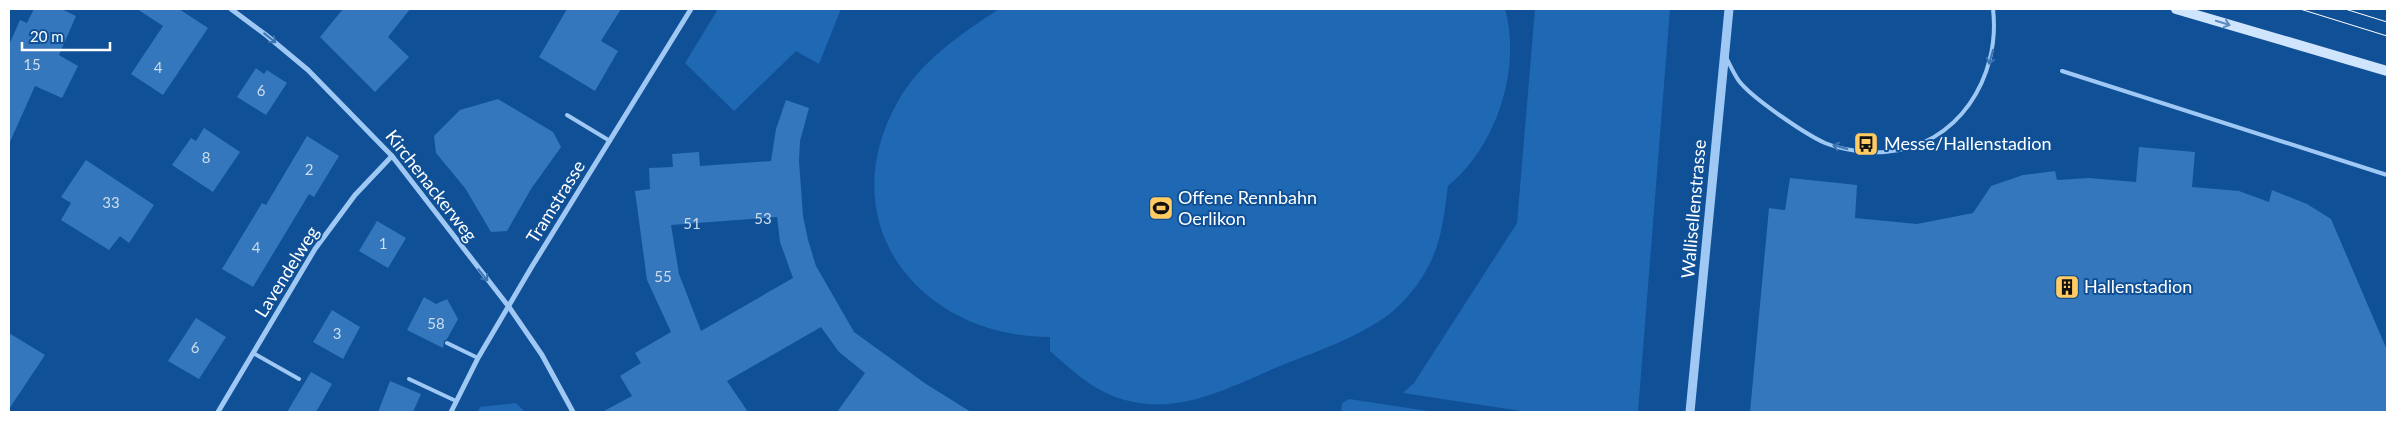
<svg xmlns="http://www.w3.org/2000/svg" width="2396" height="421" font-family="Lato,sans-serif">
<rect width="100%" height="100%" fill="#105096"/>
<g fill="#1f68b3">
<polygon points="718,9 841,9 819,64 796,51 734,111 685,63"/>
<path d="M999 9H1505C1522 69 1496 147 1448 186 1443 223 1441 250 1419 282 1410 295 1397 309 1384 318 1355 338 1318 351 1285 364 1243 381 1195 408 1148 404 1103 400 1082 379 1050 351V337C920 337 830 224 897 103 920 61 961 34 999 9Z"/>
<polygon points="1535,9 1670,9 1638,412 1527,412 1403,393 1414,383 1517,223"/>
<polygon points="1349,399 1435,412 1341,412 1342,403"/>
<polygon points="516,403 525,412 478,412 480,407"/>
</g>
<g fill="#3477bc" fill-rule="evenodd">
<polygon points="34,9 61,9 76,16 59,55 78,66 62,98 35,86 9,144 9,45 20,20 27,23"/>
<polygon points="137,9 179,9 208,28 163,95 131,74 163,26"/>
<polygon points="343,9 410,9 388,37 409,57 375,92 320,37"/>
<polygon points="567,9 621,9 601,41 618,51 595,91 539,57"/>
<polygon points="256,68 264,74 267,70 287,83 266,115 237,97"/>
<polygon points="498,99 553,132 561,147 531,189 507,231 491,232 465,188 436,153 434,136 460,110"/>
<path d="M786 100 809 108 800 141 799 161 803 216 808 240 816 266 854 332 926 384 971 412H837L865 373 839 352 821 327 727 381 748 412H602L632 396 620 376 641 363 635 353 671 332 647 280 635 191 650 189 649 168 673 167 672 154 699 152 700 166 771 161 776 129ZM777 217 780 242 793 278 701 331 679 274 671 225Z"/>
<polygon points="204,128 240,152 213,192 172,165 191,138 196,141"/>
<polygon points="307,136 339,156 314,197 309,194 253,287 222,269 262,203 266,205"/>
<polygon points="2139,147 2195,152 2192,187 2239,191 2269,202 2272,190 2307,204 2331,219 2387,350 2387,412 1750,412 1769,208 1785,210 1790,178 1857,185 1855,218 1917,224 1973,213 1991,186 2023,175 2055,171 2057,180 2089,178 2136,182"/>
<polygon points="86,160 154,205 129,243 120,236 109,250 61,220 71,203 61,197"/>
<polygon points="377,221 406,238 388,268 359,251"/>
<polygon points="424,297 436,304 447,299 458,319 447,339 444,341 443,348 407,330"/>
<polygon points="332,310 360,327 343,359 313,342"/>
<polygon points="196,318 226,337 199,379 168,361"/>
<polygon points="9,333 45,355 9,409"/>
<polygon points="311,372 332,384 316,412 287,412"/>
<polygon points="390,381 421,394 413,412 378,412"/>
</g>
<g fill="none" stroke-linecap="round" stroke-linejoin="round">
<g stroke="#9fc9f4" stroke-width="4">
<path d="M1726 57C1730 65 1734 74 1739 81 1752 98 1805 134 1825 143 1842 150 1866 153 1885 152 1958 147 2001 77 1993 9"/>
<polyline points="2062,71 2387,175"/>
<polyline points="567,115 610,141"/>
<polyline points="447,343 478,358"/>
<polyline points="253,353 299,379"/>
<polyline points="409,379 456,401"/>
</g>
<g stroke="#9fc9f4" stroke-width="5">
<polyline points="231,9 266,35 308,70 392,156 509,307 542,355 573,412"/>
<polyline points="218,412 315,249 355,195 392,156"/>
<polyline points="451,412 478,358 531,268 691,9"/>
</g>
<polyline stroke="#9fc9f4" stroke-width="9" points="1690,412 1729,9"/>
<polyline stroke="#cfe5fd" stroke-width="10" points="2176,9 2387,71"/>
<g stroke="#fff" stroke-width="1">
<polyline points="2300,9 2387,36"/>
<polyline points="2345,9 2387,22"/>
</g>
</g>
<defs><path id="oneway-shaft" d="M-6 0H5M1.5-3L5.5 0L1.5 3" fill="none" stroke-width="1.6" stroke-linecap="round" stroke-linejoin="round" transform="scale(1.25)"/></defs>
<use stroke="#5c8cbf" href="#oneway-shaft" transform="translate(2223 23) rotate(17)"/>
<g stroke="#3b74b2">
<use href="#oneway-shaft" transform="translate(270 38) rotate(39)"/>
<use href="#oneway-shaft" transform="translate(1991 57) rotate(106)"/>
<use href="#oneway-shaft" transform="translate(1840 147) rotate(-165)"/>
<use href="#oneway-shaft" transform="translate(483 275) rotate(51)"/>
</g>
<defs>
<symbol id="bus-square" viewBox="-11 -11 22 22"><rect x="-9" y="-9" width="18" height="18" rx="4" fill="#ffcb62" stroke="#105096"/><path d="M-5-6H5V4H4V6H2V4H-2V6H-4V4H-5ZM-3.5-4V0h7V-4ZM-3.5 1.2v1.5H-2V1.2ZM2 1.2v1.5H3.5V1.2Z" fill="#111"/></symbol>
<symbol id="stadium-square" viewBox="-11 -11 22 22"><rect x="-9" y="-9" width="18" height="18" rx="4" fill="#ffcb62" stroke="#105096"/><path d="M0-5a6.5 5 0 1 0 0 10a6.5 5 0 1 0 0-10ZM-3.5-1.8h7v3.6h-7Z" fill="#111"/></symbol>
<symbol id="building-square" viewBox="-11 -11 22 22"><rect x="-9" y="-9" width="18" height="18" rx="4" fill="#ffcb62" stroke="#105096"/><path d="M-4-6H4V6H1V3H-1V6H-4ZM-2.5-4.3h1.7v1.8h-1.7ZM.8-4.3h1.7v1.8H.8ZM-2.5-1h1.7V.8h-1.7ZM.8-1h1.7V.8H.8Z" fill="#111"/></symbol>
</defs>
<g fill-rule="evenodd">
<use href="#bus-square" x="1852" y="130" width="28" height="28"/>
<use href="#stadium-square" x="1147" y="194" width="28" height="28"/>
<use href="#building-square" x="2053" y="273" width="28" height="28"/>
</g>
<g text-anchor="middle" stroke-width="4" stroke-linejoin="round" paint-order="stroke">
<g font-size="15" fill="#cde">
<text x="32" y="70">15</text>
<text x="158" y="73">4</text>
<text x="261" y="96">6</text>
<text x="206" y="163">8</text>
<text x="309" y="175">2</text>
<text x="111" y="208">33</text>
<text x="763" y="224">53</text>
<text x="692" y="229">51</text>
<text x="383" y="249">1</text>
<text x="256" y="253">4</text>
<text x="663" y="282">55</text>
<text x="436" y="329">58</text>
<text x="337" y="339">3</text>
<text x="195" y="353">6</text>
</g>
<g font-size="18" fill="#fff" stroke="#105096" text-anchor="start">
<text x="1884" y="150">Messe/Hallenstadion</text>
<text x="1178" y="204">Offene Rennbahn<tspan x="1178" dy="21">Oerlikon</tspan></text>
<text x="2084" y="293">Hallenstadion</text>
</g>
<g font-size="18" fill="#fff" stroke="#105096">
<text transform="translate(431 186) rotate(52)" y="6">Kirchenackerweg</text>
<text transform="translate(556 202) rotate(-58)" y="6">Tramstrasse</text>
<text transform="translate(1694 209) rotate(-85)" y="6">Wallisellenstrasse</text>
<text transform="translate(287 272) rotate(-58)" y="6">Lavendelweg</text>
</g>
</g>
<rect width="2396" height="421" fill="none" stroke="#ffffff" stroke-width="20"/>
<path d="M22 42v8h88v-8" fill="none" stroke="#ffffff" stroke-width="2.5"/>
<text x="30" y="42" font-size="15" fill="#ffffff" stroke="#105096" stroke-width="4" paint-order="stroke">20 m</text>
</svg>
